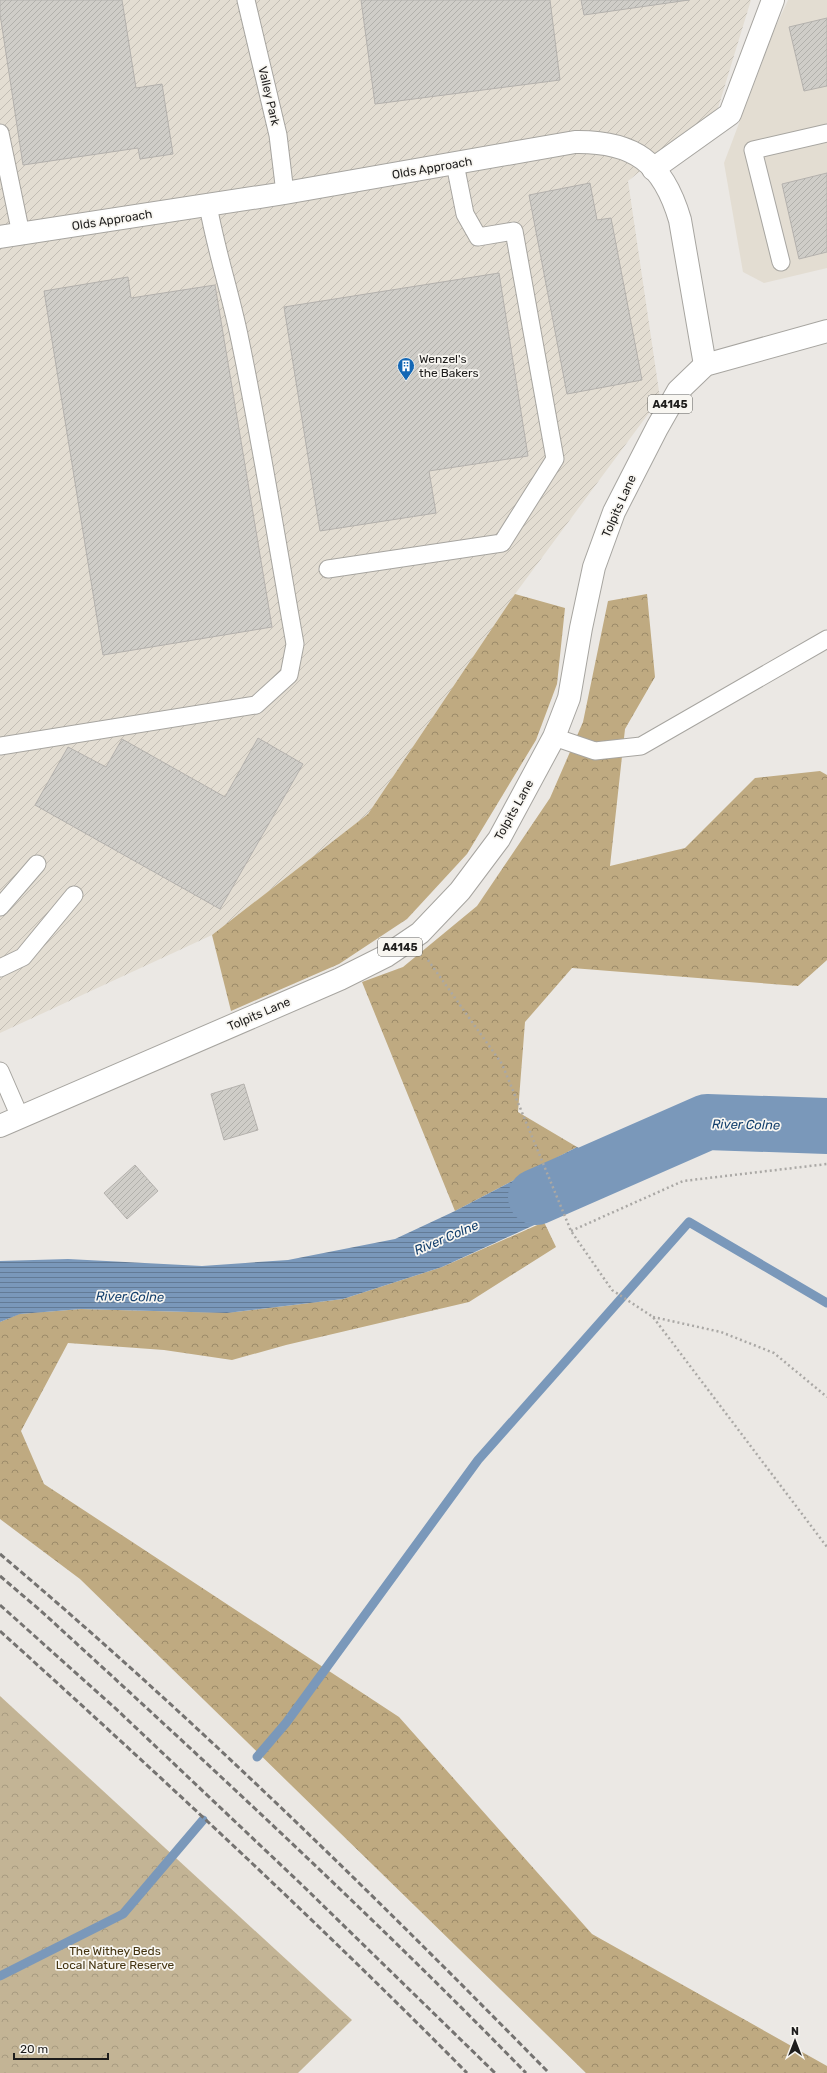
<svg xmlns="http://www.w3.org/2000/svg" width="827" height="2073" font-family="Rubik,sans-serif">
<defs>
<pattern id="industrial-furrows" width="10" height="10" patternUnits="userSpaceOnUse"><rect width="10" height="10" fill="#e3ddd2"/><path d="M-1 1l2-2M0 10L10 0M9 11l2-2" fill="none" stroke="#c2bdb4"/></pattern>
<pattern id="forest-crowns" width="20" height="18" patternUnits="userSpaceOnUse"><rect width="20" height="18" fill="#bfaa81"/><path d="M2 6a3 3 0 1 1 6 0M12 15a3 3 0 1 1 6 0" fill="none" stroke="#9b8a69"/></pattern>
<pattern id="park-crowns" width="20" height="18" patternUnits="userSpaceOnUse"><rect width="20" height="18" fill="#c3b495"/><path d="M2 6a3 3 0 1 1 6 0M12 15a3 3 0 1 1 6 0" fill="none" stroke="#a79a80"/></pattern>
<pattern id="water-rules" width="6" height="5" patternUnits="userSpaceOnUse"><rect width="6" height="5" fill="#7a98ba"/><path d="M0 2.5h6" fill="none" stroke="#637b96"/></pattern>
<pattern id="building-hatch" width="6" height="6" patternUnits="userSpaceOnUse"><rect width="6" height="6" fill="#cfcdc8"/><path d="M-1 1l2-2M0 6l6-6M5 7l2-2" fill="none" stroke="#b1b0ab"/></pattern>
</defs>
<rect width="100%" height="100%" fill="#ebe8e4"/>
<polygon fill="#e3ddd2" points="788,0 827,0 827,268 764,283 743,272 724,163 775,28"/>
<polygon fill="url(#industrial-furrows)" points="0,0 751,0 718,108 628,181 660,398 515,594 368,814 212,935 0,1033"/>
<g fill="url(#forest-crowns)">
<polygon points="515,594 565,608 557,684 536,740 467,854 407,919 339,964 231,1011 212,935 368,814"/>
<polygon points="647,594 655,677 625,729 610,866 685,848 755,778 820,771 827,775 827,960 798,986 572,968 525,1022 518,1112 577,1147 455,1211 362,982 403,967 477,906 550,798 583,722 608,601"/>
<polygon points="544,1222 556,1247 469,1302 286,1345 232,1360 164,1350 68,1343 21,1431 44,1484 399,1717 592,1934 827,2066 827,2073 586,2073 80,1579 0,1519 0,1322 19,1314 81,1309 227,1313 343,1299 442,1267"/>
</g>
<polygon fill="url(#park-crowns)" points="0,1696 352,2020 298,2073 0,2073"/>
<polygon fill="url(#water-rules)" points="577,1147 633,1180 442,1267 343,1299 227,1313 81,1309 20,1314 0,1322 0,1261 68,1259 202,1266 288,1260 395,1239 455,1211"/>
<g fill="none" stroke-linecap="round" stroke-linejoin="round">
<g stroke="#7a98ba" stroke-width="9">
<polyline points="257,1757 286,1723 478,1460 689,1222 827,1303"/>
<polyline points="0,1976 123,1914 203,1820"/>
</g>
<polyline stroke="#7a98ba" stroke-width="56" points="536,1197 707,1122 827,1126"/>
</g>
<g fill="url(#building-hatch)" stroke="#b4b1ad">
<polygon points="0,0 122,0 136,88 162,84 173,154 140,159 138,148 23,165 0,14"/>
<polygon points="361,0 550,0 560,80 375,104"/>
<polygon points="581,0 689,0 584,15"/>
<polygon points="827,18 827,86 804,91 789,27"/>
<polygon points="827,173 827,252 799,259 782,184"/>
<polygon points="590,183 597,220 611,218 642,380 567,394 529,195"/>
<polygon points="499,273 528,456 429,471 436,513 320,531 284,307"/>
<polygon points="128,277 131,298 215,285 272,627 103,655 44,291"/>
<polygon points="258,738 303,764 220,909 35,805 68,747 106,767 122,739 225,797"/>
<polygon points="244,1084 258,1130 224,1140 211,1094"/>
<polygon points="135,1165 158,1191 127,1219 104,1193"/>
</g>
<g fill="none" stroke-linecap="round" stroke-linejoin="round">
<defs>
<g id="service">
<polyline points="246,0 278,135 285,193"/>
<polyline points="0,133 21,234"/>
<polyline points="781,262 753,150 827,133"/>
<polyline points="328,569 502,543 555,459 514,231 478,237 465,214 455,164"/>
<polyline points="554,737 595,751 641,746 827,639"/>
<path d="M0 746 256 705 289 675 295 644C277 543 261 441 240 340 231 295 216 251 208 205"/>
<polyline points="0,907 37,864"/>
<polyline points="0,968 23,957 74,895"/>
<polyline points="0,1071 20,1117"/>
</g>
<g id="minor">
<polyline points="653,169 730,114 773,0"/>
<path d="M0 237 285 193 575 142C634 141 663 162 680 220L705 365"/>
</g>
<polyline id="primary" points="0,1126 340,979 386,956 420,933 460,891 499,839 554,737 569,698 581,628 594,567 614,512 657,428 678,391 705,365 827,331"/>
</defs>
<use href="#service" stroke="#a7a5a0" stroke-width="19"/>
<use href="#minor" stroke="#a7a5a0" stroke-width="24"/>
<use href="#primary" stroke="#a7a5a0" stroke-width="24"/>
<g stroke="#aaa8a5" stroke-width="2.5" stroke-dasharray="2 3" stroke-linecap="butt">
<polyline points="428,960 502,1064 571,1231 612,1290 653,1317 827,1547"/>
<polyline points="571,1231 683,1181 827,1164"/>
<polyline points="653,1317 721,1332 774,1353 827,1397"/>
</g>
<use href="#service" stroke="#fff" stroke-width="17"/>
<use href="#minor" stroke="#fff" stroke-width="22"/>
<use href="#primary" stroke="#fff" stroke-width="22"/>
<g stroke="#757371" stroke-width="3" stroke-dasharray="6 3" stroke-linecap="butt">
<path d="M0 1554C192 1716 373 1894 549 2073"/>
<path d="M0 1576 41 1611C206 1762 370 1913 526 2073"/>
<polyline points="0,1605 114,1707 300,1883 495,2073"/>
<path d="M0 1631C159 1775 316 1920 467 2073"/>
</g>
</g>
<defs>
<symbol id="building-pin" viewBox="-11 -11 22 30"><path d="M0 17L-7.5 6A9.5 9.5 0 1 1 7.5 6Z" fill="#1367b5" stroke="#f8f6f1"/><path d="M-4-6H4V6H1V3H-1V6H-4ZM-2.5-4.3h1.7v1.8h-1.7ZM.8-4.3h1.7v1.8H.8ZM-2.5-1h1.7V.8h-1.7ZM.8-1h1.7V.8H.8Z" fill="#fff"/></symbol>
</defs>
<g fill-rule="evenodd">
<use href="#building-pin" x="396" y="356" width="20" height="27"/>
</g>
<g text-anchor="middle" stroke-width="3.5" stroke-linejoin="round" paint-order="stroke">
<g fill="#f8f6f1" stroke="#5f5e5c" stroke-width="1">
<rect x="648" y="395" width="44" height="18" rx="3"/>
<rect x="378" y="938" width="44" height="18" rx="3"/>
</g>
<g font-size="11" font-weight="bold" fill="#1e1d1c">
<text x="670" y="408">A4145</text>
<text x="400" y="951">A4145</text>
</g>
<g font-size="12" fill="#1e1d1c" stroke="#f8f6f1">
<text transform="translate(269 96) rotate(77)" y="4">Valley Park</text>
<text transform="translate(432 168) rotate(-10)" y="4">Olds Approach</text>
<text transform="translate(112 220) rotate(-9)" y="4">Olds Approach</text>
<text transform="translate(619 506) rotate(-66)" y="4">Tolpits Lane</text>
<text transform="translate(514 810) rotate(-61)" y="4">Tolpits Lane</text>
<text transform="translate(259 1014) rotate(-23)" y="4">Tolpits Lane</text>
</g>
<g font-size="12" fill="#1e1d1c" stroke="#f8f6f1" text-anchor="start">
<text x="419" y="363">Wenzel's<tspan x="419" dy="14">the Bakers</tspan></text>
</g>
<g font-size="12" fill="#443411" stroke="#f8f6f1">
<text x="115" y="1955">The Withey Beds<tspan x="115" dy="14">Local Nature Reserve</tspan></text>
</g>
<g font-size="13" font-style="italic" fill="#14406d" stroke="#f8f6f1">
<text transform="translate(746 1124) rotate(1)" y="5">River Colne</text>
<text transform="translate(446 1237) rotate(-23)" y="5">River Colne</text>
<text transform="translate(130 1296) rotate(1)" y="5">River Colne</text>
</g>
</g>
<g transform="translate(795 2041)" stroke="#f8f6f1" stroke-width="3" paint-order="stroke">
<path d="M0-3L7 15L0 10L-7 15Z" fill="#1e1d1c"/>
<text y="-6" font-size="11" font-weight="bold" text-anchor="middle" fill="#1e1d1c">N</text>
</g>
<path d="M14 2053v6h94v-6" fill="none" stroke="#1e1d1c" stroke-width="2"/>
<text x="20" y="2053" font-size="12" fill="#1e1d1c" stroke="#f8f6f1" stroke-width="3" paint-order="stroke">20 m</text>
</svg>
